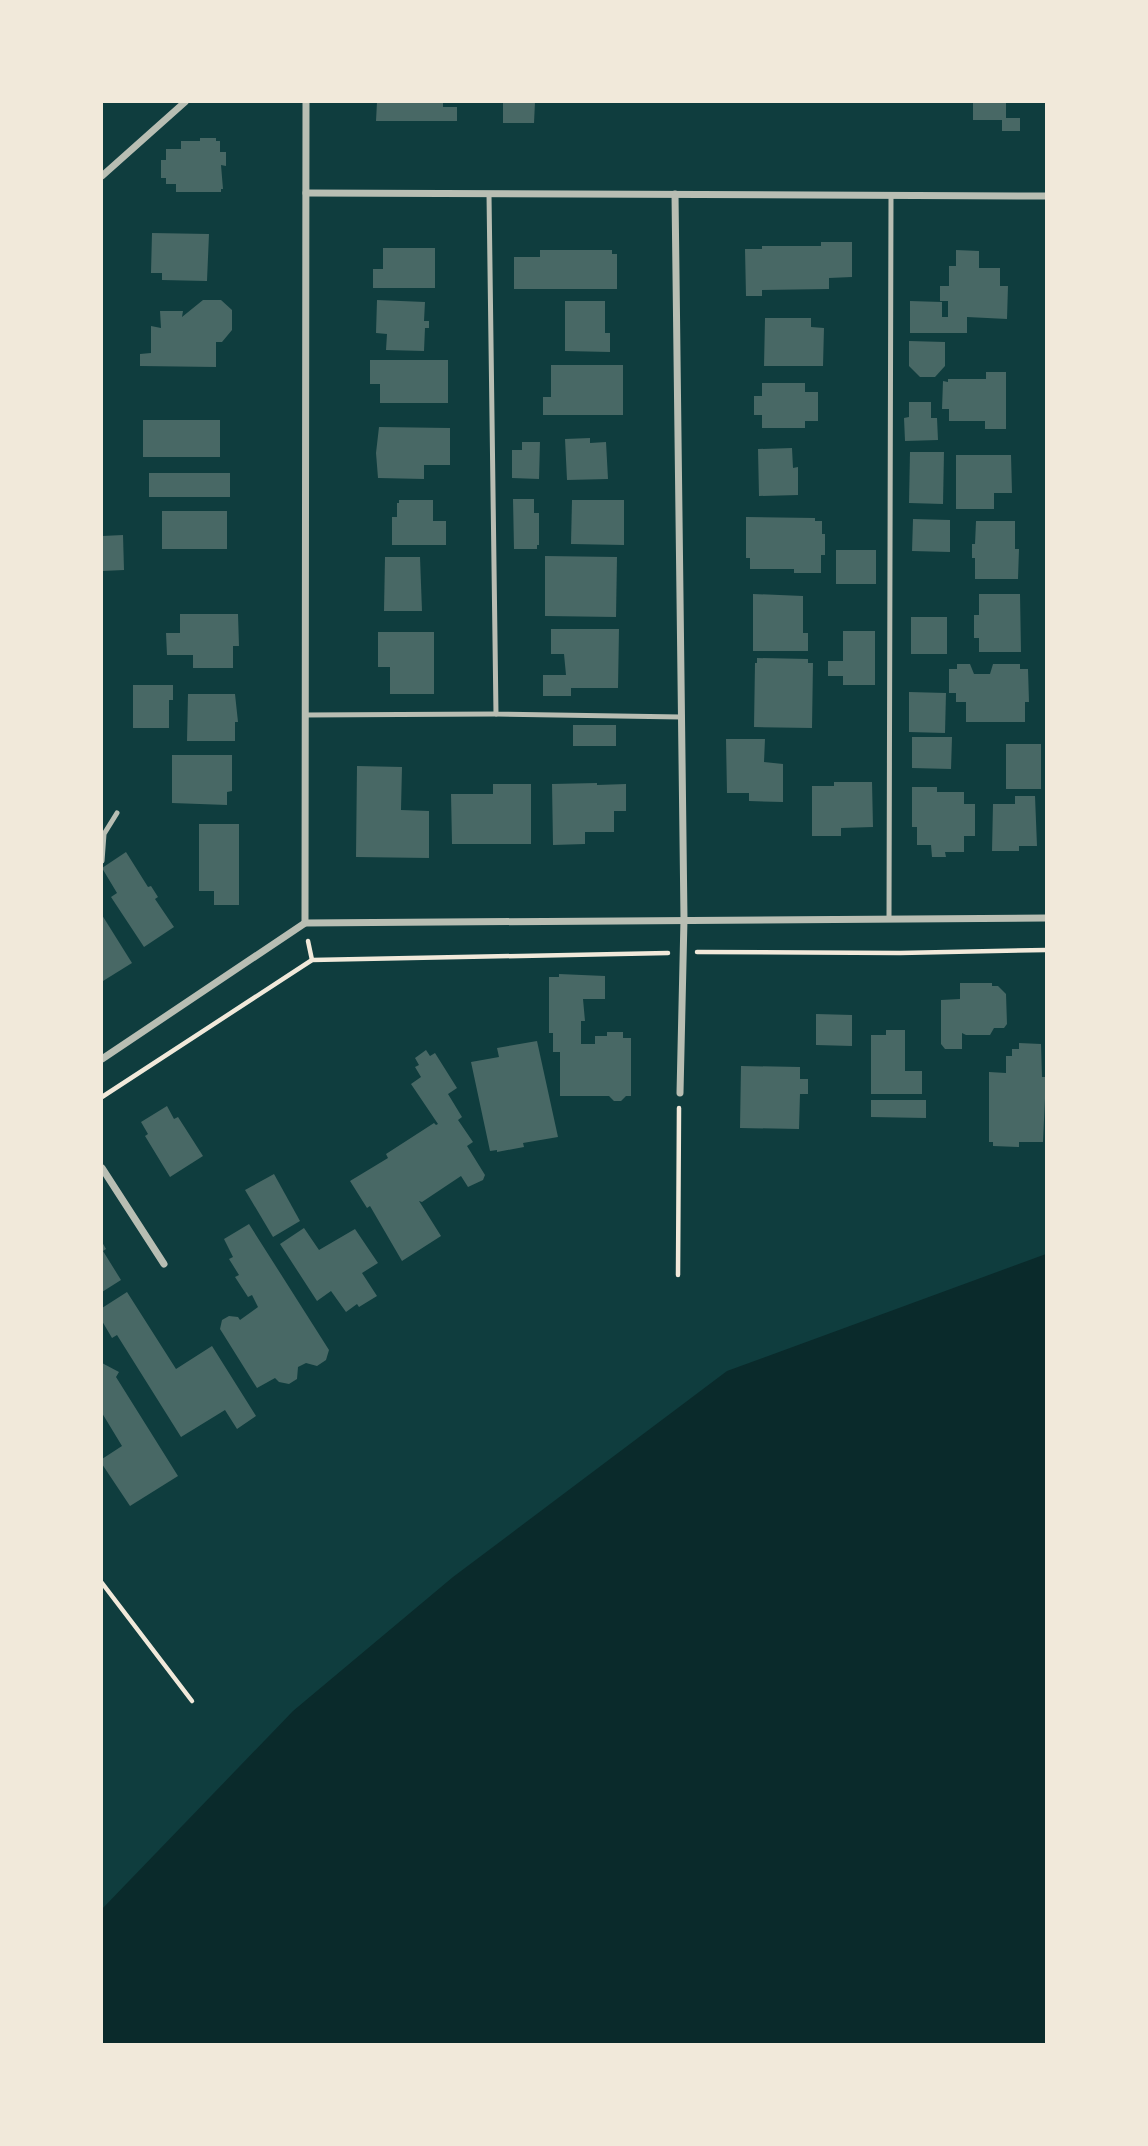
<svg xmlns="http://www.w3.org/2000/svg" width="1148" height="2146" font-family="Commissioner,sans-serif">
<rect width="100%" height="100%" fill="#0f3d3e"/>
<polygon fill="#0a2a2b" points="1046,1254 1046,2044 102,2044 102,1909 293,1711 453,1577 727,1371"/>
<g fill="#486865">
<polygon points="377,102 443,102 443,107 457,107 457,121 376,121"/>
<polygon points="503,102 535,102 534,123 503,123"/>
<polygon points="973,102 1006,102 1006,118 1020,118 1020,131 1002,131 1002,120 973,120"/>
<polygon points="200,138 216,138 216,141 220,141 220,152 226,152 226,166 221,165 223,189 221,189 221,192 176,192 176,184 166,184 166,178 161,178 161,160 166,160 166,149 181,149 181,141 200,141"/>
<polygon points="152,233 209,234 207,281 162,280 162,273 151,273"/>
<polygon points="821,242 852,242 852,277 829,278 829,289 762,290 762,296 746,296 745,249 762,249 762,246 821,246"/>
<polygon points="383,248 435,248 435,288 373,288 373,269 383,269"/>
<polygon points="540,250 612,250 612,254 617,254 617,289 514,289 514,257 540,257"/>
<polygon points="956,250 979,251 979,268 1000,268 1000,286 1008,286 1007,319 967,317 967,333 910,333 910,301 942,302 942,317 948,317 948,301 940,301 940,286 949,286 949,266 956,266"/>
<polygon points="203,300 221,300 232,310 232,330 222,342 216,342 216,367 140,366 140,354 151,353 151,326 161,328 160,311 183,311 182,317"/>
<polygon points="377,300 425,302 424,321 429,321 429,328 425,328 424,351 386,350 387,334 376,333"/>
<polygon points="565,301 605,301 605,333 610,333 610,352 565,351"/>
<polygon points="765,318 811,318 811,327 824,328 823,366 764,366"/>
<polygon points="909,341 945,342 945,366 935,377 920,377 909,366"/>
<polygon points="370,360 448,360 448,403 380,403 380,384 370,384"/>
<polygon points="551,365 623,365 623,415 543,415 543,397 551,397"/>
<polygon points="986,372 1006,372 1006,429 985,429 985,421 949,421 949,409 942,409 943,381 948,382 948,379 986,379"/>
<polygon points="762,383 805,383 805,392 818,392 818,421 805,421 805,428 762,428 762,415 754,415 754,396 762,396"/>
<polygon points="909,402 931,402 931,418 937,418 938,440 905,441 904,418 909,417"/>
<rect x="143" y="420" width="77" height="37"/>
<polygon points="379,427 450,428 450,465 424,465 424,479 378,478 376,453"/>
<polygon points="590,438 590,443 606,442 608,479 567,480 565,439"/>
<polygon points="522,442 540,442 539,479 512,478 512,450 522,450"/>
<polygon points="792,448 793,468 798,467 798,495 759,496 758,449"/>
<polygon points="910,452 944,452 943,504 909,503"/>
<polygon points="956,455 1011,455 1012,493 994,493 994,509 956,509"/>
<rect x="149" y="473" width="81" height="24"/>
<polygon points="513,499 534,499 534,513 539,513 539,545 537,545 537,549 514,549"/>
<polygon points="399,500 433,500 433,521 446,521 446,545 392,545 392,517 397,517 397,503 399,503"/>
<polygon points="572,500 624,500 624,545 571,544"/>
<rect x="162" y="511" width="65" height="38"/>
<polygon points="746,517 815,518 815,521 822,521 822,534 825,534 825,555 821,555 821,573 794,573 794,569 750,569 750,558 746,558"/>
<polygon points="913,519 950,520 950,552 912,551"/>
<polygon points="976,521 1015,521 1015,549 1019,549 1018,579 975,579 975,558 972,558 972,544 975,544"/>
<polygon points="123,535 124,570 102,571 102,536"/>
<rect x="836" y="550" width="40" height="34"/>
<polygon points="545,556 617,557 616,617 545,616"/>
<polygon points="385,557 420,557 422,611 384,611"/>
<polygon points="753,594 803,596 803,633 808,633 808,651 753,651"/>
<polygon points="979,594 1020,594 1021,652 979,652 979,638 974,638 974,615 979,615"/>
<polygon points="180,614 238,614 239,646 233,646 233,668 193,668 193,655 167,655 166,633 180,633"/>
<rect x="911" y="617" width="36" height="37"/>
<polygon points="551,629 619,629 618,688 571,688 571,696 543,696 543,675 566,675 564,654 551,654"/>
<polygon points="843,631 875,631 875,685 843,685 843,676 828,676 828,661 843,661"/>
<polygon points="378,632 434,632 434,694 390,694 390,667 378,667"/>
<polygon points="757,658 808,659 808,663 813,663 812,728 754,727 755,663 757,663"/>
<polygon points="957,664 970,664 974,674 990,674 993,664 1020,664 1020,669 1028,669 1029,702 1025,702 1025,722 966,722 966,702 956,702 956,693 949,693 949,669 957,669"/>
<polygon points="133,685 173,685 173,700 169,700 169,728 133,728"/>
<polygon points="909,692 946,693 945,733 909,732"/>
<polygon points="188,694 235,694 238,722 235,722 235,741 187,741"/>
<rect x="573" y="725" width="43" height="21"/>
<polygon points="912,737 952,737 951,769 912,768"/>
<polygon points="726,739 765,739 764,762 783,764 783,802 749,801 749,793 727,793"/>
<rect x="1006" y="744" width="35" height="45"/>
<polygon points="172,755 232,755 232,791 227,792 227,805 172,803"/>
<polygon points="357,766 402,767 401,810 429,811 429,858 356,857"/>
<polygon points="834,782 872,782 873,827 841,828 841,836 812,836 812,786 834,786"/>
<polygon points="597,783 597,785 626,784 626,811 614,811 614,832 585,832 585,844 553,845 552,784"/>
<polygon points="493,784 531,784 531,844 452,844 451,794 493,794"/>
<polygon points="912,787 937,787 937,792 964,792 964,804 975,804 975,836 964,836 964,852 945,852 946,857 932,857 931,845 917,845 917,827 912,827"/>
<polygon points="1015,796 1035,796 1037,846 1019,846 1019,851 992,851 993,804 1015,804"/>
<polygon points="199,824 239,824 239,905 214,905 214,891 199,891"/>
<polygon points="126,852 148,887 151,886 158,897 155,899 174,927 144,947 111,897 117,893 102,868"/>
<polygon points="102,915 132,963 103,981 102,978"/>
<polygon points="559,974 605,976 605,999 583,999 585,1021 581,1021 581,1044 595,1044 595,1036 607,1036 607,1032 623,1032 623,1038 631,1038 631,1096 626,1096 621,1101 614,1101 609,1096 560,1096 560,1052 553,1052 553,1033 549,1033 549,977 559,977"/>
<polygon points="960,983 992,983 992,986 998,986 1006,994 1007,1024 1004,1028 994,1028 990,1035 966,1035 962,1033 962,1049 945,1049 941,1044 941,1000 960,999"/>
<polygon points="816,1014 852,1015 852,1046 816,1045"/>
<polygon points="886,1030 905,1030 905,1071 922,1071 922,1094 871,1094 871,1035 886,1035"/>
<polygon points="537,1041 558,1137 523,1143 524,1147 497,1152 497,1150 490,1151 471,1062 499,1057 497,1048"/>
<polygon points="1019,1043 1041,1044 1042,1077 1046,1077 1043,1142 1019,1142 1019,1147 993,1146 993,1142 989,1142 989,1072 1006,1073 1006,1056 1012,1056 1012,1049 1019,1049"/>
<polygon points="426,1050 430,1056 435,1053 457,1088 448,1094 462,1117 458,1120 473,1142 467,1146 485,1175 483,1180 468,1187 461,1176 422,1202 419,1201 441,1236 402,1261 370,1206 367,1208 350,1181 388,1158 386,1154 434,1123 436,1125 438,1124 411,1084 421,1077 415,1067 419,1065 415,1058"/>
<polygon points="741,1066 800,1067 800,1079 808,1079 808,1094 800,1094 799,1129 740,1128"/>
<polygon points="871,1100 926,1100 926,1118 871,1117"/>
<polygon points="167,1106 174,1119 178,1117 203,1156 170,1177 145,1136 148,1134 141,1122"/>
<polygon points="274,1174 300,1221 273,1237 245,1190"/>
<polygon points="249,1224 329,1350 326,1360 317,1366 306,1363 298,1367 297,1379 289,1384 279,1382 275,1378 257,1388 220,1329 222,1320 229,1316 238,1317 240,1320 258,1307 252,1295 248,1297 235,1277 239,1275 229,1259 233,1257 224,1239"/>
<polygon points="304,1228 319,1250 355,1229 378,1263 362,1273 377,1296 359,1307 357,1304 346,1312 331,1291 317,1301 280,1244"/>
<polygon points="102,1242 106,1249 103,1251 121,1280 102,1292"/>
<polygon points="127,1292 176,1369 212,1346 256,1416 237,1429 225,1410 181,1437 117,1335 112,1338 102,1321 102,1308"/>
<polygon points="102,1363 119,1372 116,1377 178,1476 130,1506 102,1464 102,1459 122,1446 102,1413"/>
</g>
<g fill="none" stroke-linecap="round" stroke-linejoin="round">
<g stroke="#f1e9da" stroke-width="4.5">
<polyline points="308,941 312,960"/>
<polyline points="697,952 900,953 1046,950"/>
<polyline points="102,1097 312,960 668,953"/>
<polyline points="678,1275 679,1108"/>
<polyline points="102,1583 192,1701"/>
</g>
<g stroke="#b8beb3" stroke-width="5">
<polyline points="489,194 496,714 681,717"/>
<polyline points="305,715 496,714"/>
<polyline points="102,861 104,834 117,813"/>
<polyline points="889,919 891,195"/>
</g>
<g stroke="#b8beb3" stroke-width="7">
<polyline points="102,176 185,102"/>
<polyline points="306,193 1046,196"/>
<polyline points="675,194 684,919 680,1093"/>
<polyline points="305,923 306,102"/>
<polyline points="102,1059 305,923 1046,918"/>
<polyline points="102,1168 164,1264"/>
</g>
</g>
<rect width="1148" height="2146" fill="none" stroke="#f1e9da" stroke-width="206"/>
</svg>
